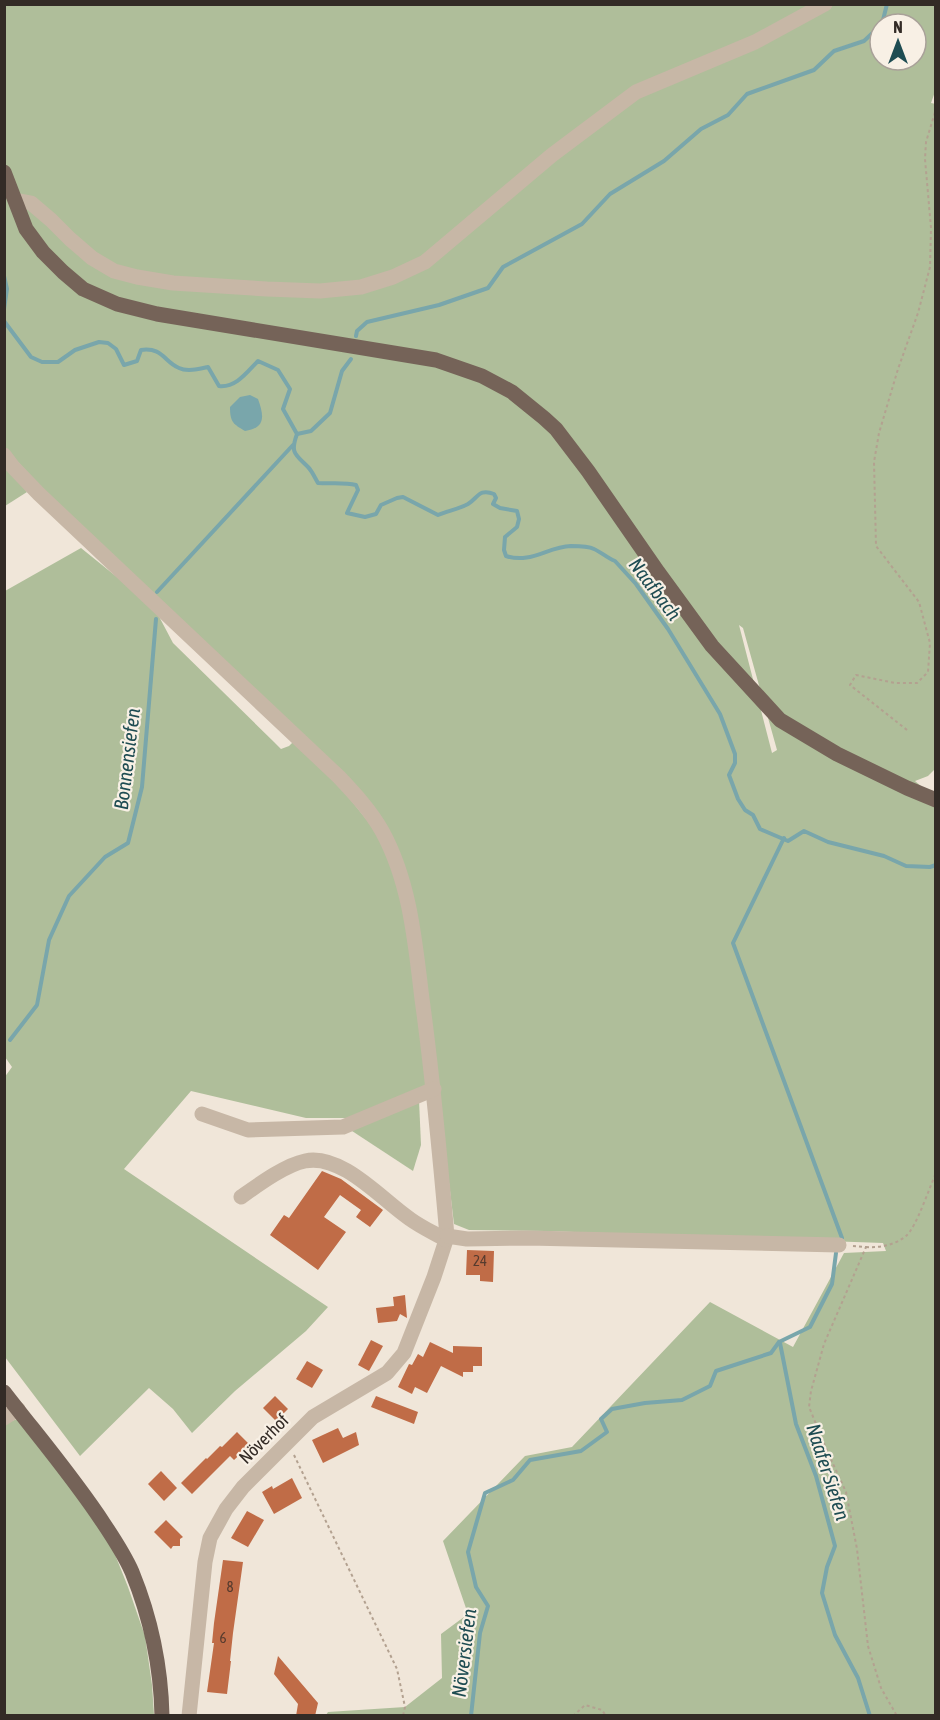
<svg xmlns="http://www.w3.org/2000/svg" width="940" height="1720" font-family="'Asap Condensed',sans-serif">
<rect width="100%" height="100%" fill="#f0e6d9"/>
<g fill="#afbe9a" fill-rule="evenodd">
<path d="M4 5H935L936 89 931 103 936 104V768L928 776 915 781 936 799 935 1715H326L328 1712 405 1707 442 1678 441 1634 468 1614 443 1541 525 1456 572 1447 710 1302 793 1347 844 1253 886 1251 883 1243 546 1231 469 1230 454 1224 418 926 382 822 50 497 5 448ZM880 24H916V60H880ZM739 625 743 628 777 750 772 753Z"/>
<polygon points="4,463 27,492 5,506 4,506"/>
<polygon points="81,548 154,607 173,643 274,742 281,749 289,746 295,740 329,773 379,835 400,888 431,1089 350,1118 306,1118 191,1091 124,1169 328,1307 306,1331 235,1391 192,1433 173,1409 149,1388 80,1456 5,1357 4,1078 12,1067 5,1057 5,591"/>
<polygon points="419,1100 421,1145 413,1171 349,1129"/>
<polygon points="17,1419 56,1465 110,1542 128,1587 145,1636 152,1685 154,1715 5,1715 4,1424"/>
</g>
<path fill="#79a6ab" d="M250 395 258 399C264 416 266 428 245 431 233 424 230 422 230 407L240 397Z"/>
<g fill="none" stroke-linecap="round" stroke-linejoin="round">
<g stroke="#79a6ab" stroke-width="4">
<polyline points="882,24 887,4"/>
<polyline points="4,276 7,289 4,309"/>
<path d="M4 321 31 357 42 362H58L75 350 99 342 108 343 116 349 124 365 137 361 141 350C163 347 164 362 179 368 187 372 199 369 208 367L219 386C236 388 247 372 258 361L278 370 290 389 283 409 297 434C290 453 295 454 308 467 312 471 315 478 318 483 331 484 344 482 356 485L358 490 347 513 365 517 376 514 381 505 397 498 403 497 438 515C447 511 459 509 468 504 478 498 479 488 494 494L496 498 493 504 500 508 517 511 519 519 517 527 505 537 504 550 506 556C531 564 547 547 571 546 578 546 588 546 594 549 601 552 607 558 615 561L636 584 668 629 720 714 735 754V763L729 775 738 799 745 810 753 815 760 829 788 841 804 831 828 842 884 856 906 866 930 867 936 865"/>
<polyline points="356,336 357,331 367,322 439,305 488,288 503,267 582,224 610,194 664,161 701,129 728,115 747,94 814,70 834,51 864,41 880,26"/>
<polyline points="297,434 311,431 330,413 342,371 351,359"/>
<polyline points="157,592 293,445"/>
<polyline points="784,838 733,943 842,1238"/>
<polyline points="10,1040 37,1005 49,940 69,896 105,857 128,843 142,787 156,619"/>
<polyline points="779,1342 810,1327 832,1284 836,1253"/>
<polyline points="780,1343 796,1424 816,1476 835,1546 827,1567 822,1593 835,1635 858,1678 870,1716"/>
<polyline points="471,1716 480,1633 488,1606 476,1587 468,1552 485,1493 513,1480 530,1460 581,1451 607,1432 601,1419 612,1409 645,1403 682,1400 710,1386 716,1371 771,1353 779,1342"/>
</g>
</g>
<g fill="#c06c47">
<polygon points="322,1171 341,1179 383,1210 370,1227 356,1217 361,1210 340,1195 324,1217 346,1232 318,1270 270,1235 284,1215 289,1218"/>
<polygon points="467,1250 494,1251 493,1282 480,1281 480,1275 466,1275"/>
<polygon points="405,1295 407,1318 400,1314 397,1321 378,1323 376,1308 394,1306 393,1297"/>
<polygon points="371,1340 383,1346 369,1371 358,1365"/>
<polygon points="430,1342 453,1353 453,1346 482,1347 482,1366 473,1366 473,1372 463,1372 463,1377 441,1366 427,1393 415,1387 412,1394 398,1387 409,1364 412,1365 418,1354 423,1357"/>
<polygon points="307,1361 323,1370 312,1388 296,1379"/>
<polygon points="275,1396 288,1409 276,1421 263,1408"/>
<polygon points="376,1396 418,1412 414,1424 371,1407"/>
<polygon points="338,1428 343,1438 356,1432 359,1445 323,1463 312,1440"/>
<polygon points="237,1432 250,1445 234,1460 230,1456 192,1494 181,1483 206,1458 207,1459 220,1446 222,1447"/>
<polygon points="161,1471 177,1488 164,1501 148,1484"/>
<polygon points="292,1478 302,1498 274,1514 262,1492 272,1486 273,1489"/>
<polygon points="247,1511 264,1520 248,1547 231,1538"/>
<polygon points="166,1520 183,1537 180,1539 180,1546 173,1546 171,1549 154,1532"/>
<polygon points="223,1560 243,1562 233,1633 230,1661 231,1661 227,1694 207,1692 214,1643 212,1643 214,1623"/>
<polygon points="278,1656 318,1703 315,1716 296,1716 298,1704 274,1674"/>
</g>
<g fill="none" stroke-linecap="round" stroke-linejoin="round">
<g stroke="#b3a190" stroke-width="2" stroke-dasharray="3 3" stroke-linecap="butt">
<polyline points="907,730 850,685 856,675 895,683 917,683 928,672 930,643 919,602 876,546 874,462 879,433 898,369 918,313 930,267 931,228 925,159 926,142 936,109"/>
<polyline points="853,1246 866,1247 824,1344 811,1391 809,1407 828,1453 846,1492 857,1549 868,1646 881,1688 897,1716"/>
<path d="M866 1247C880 1248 895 1245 906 1236 916 1228 930 1186 936 1173"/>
<polyline points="294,1455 397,1669 405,1707 403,1716"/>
<polyline points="573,1716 585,1705 602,1710 606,1716"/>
</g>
<g stroke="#c7b7a6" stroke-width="15">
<polyline points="15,200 31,203 51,220 70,239 92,258 114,271 137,277 173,283 267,289 320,291 361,287 393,277 425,262 552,155 636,92 755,42 825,4"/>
<path d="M4 455 13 467 39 494 339 777C355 794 370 810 382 831 410 882 415 941 422 999 433 1078 440 1156 447 1236L446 1240 434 1277 404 1353 387 1373 313 1417 243 1487 226 1509 210 1538 205 1562 189 1716"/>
<polyline points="202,1114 248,1130 343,1127 434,1089"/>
<path d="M241 1197C258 1185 285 1165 305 1161 342 1153 383 1201 410 1219 421 1227 434 1233 446 1240"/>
<polyline points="447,1236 467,1239 528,1238 839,1245"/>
<polyline points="4,1418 18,1409"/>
</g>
<g stroke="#756358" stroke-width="15">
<polyline points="4,172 26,229 43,252 63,272 83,289 117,304 157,314 436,360 482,376 512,392 544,418 556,429 588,471 658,572 712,646 780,720 837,754 907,788 936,800"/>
<path d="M4 1392C38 1436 74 1478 104 1524 114 1539 125 1556 132 1572 150 1616 161 1667 162 1716"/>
</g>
</g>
<g text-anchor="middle" stroke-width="4.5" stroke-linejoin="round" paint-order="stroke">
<g font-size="15" fill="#563b2e">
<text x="480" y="1266">24</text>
<text x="230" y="1592">8</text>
<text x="223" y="1643">6</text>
</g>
<g font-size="18" fill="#332b26" stroke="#f8f0e5">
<text transform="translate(264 1439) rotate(-45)" y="6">Növerhof</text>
</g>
<g font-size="20" font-style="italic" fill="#1e4c52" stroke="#f8f0e5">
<text transform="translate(655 589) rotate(53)" y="7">Naafbach</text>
<text transform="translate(127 759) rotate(-83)" y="7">Bonnensiefen</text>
<text transform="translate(828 1472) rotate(72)" y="7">Naafer Siefen</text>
<text transform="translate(464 1653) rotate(-83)" y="7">Növersiefen</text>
</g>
</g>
<rect width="940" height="1720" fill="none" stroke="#332b26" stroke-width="12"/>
<g transform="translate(898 42)"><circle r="28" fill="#f8f0e5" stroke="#a9a199" stroke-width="1.5"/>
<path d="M0-4.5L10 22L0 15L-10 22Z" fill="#1e4c52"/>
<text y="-9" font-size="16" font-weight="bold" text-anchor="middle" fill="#332b26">N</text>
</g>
</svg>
